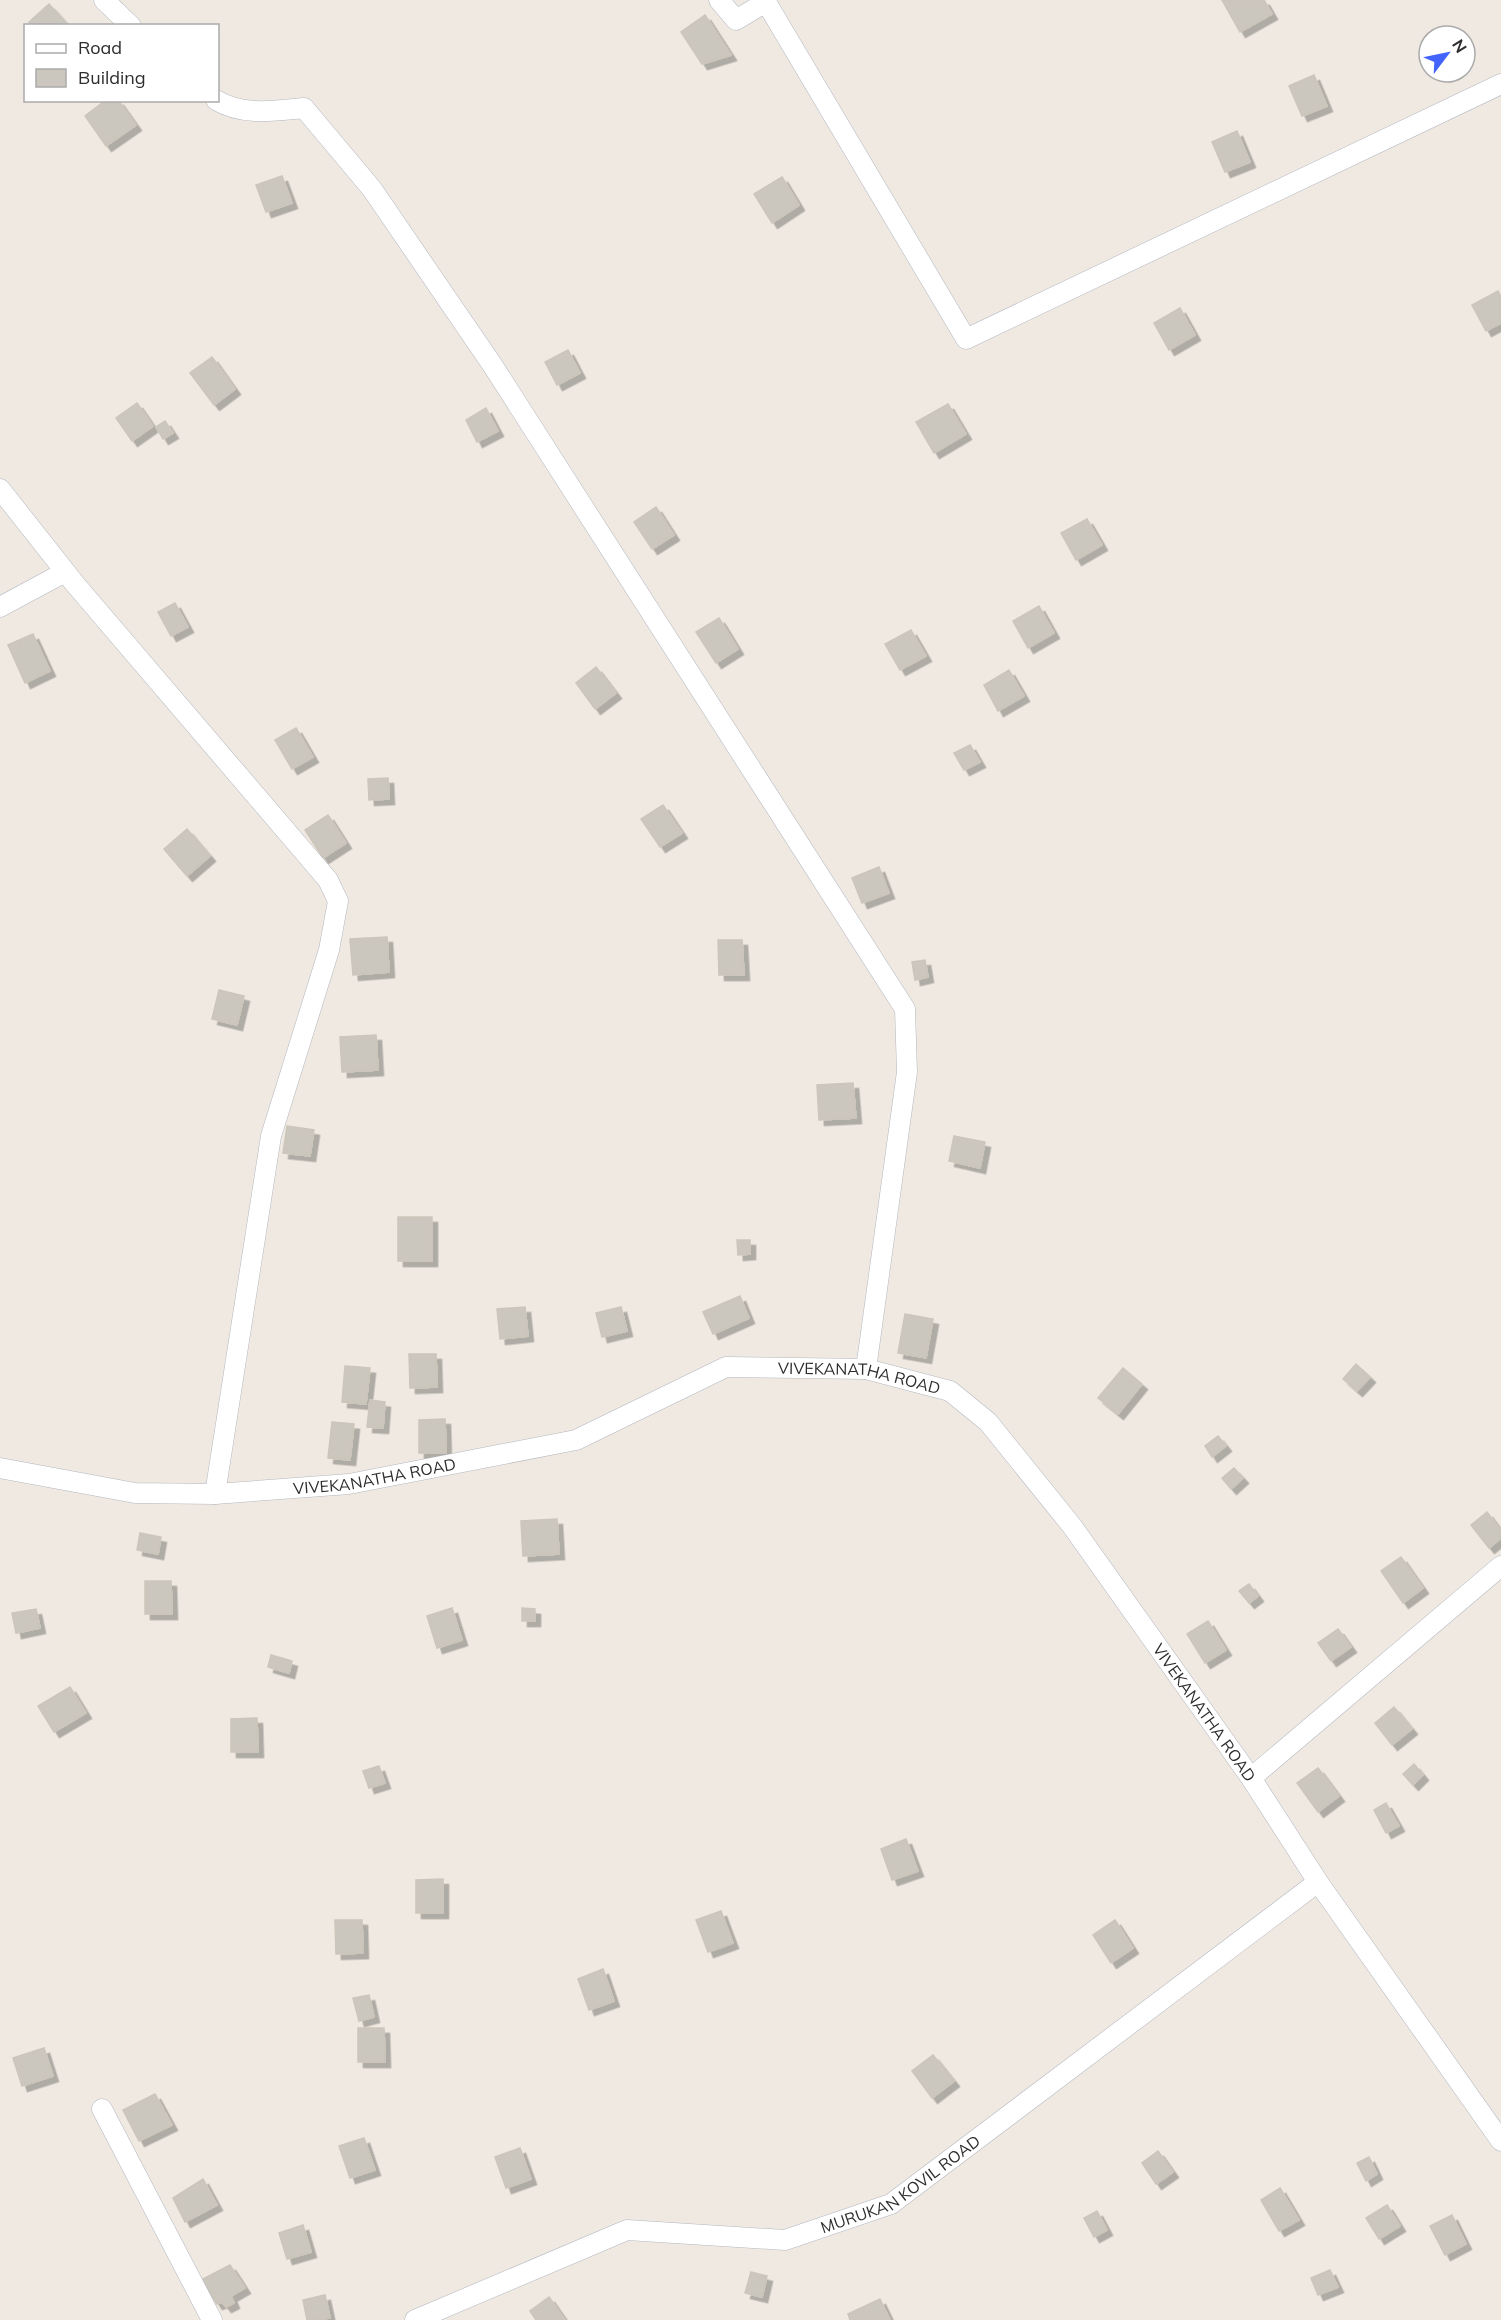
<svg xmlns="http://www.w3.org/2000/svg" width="1501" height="2320" font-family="Mulish,sans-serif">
<defs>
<filter id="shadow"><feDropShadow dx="5.5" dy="5.5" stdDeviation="0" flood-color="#0004"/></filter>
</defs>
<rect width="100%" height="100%" fill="#efe9e1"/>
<g fill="#cbc7bf" stroke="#cbc5ba" stroke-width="1.5" filter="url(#shadow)">
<polygon points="1222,0 1264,0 1272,14 1240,32"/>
<polygon points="49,4 69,26 32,26 29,22"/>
<polygon points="705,15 731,55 702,64 681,32"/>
<polygon points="1314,75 1327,106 1302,116 1289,86"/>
<polygon points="106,100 118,100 136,125 106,146 85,116"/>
<polygon points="1237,131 1250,162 1225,172 1212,142"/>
<polygon points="282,176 292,203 266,212 256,185"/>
<polygon points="782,177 799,205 772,223 754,194"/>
<polygon points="1498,291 1501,297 1501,323 1486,331 1472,305"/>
<polygon points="1180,308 1195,335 1169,350 1154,323"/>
<polygon points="568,350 580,373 557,385 545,362"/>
<polygon points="212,357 235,389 214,405 190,373"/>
<polygon points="137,403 153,426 132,441 116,418"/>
<polygon points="948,404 966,434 934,453 916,422"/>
<polygon points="486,408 498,431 477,442 466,420"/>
<polygon points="165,421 173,433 163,439 156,427"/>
<polygon points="656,507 674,535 652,549 634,522"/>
<polygon points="1087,519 1102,545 1076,560 1061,533"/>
<polygon points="175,603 188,627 171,636 158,612"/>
<polygon points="1039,606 1054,633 1028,648 1013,621"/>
<polygon points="719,618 738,649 716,663 696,632"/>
<polygon points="911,630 926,656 900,670 885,644"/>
<polygon points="33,634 50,671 25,683 8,645"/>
<polygon points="596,667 616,693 595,709 576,683"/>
<polygon points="1009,670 1024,696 998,711 984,685"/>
<polygon points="296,728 313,757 292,769 275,740"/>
<polygon points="970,745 980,762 964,770 954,753"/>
<polygon points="388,778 389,799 369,800 368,779"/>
<polygon points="663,805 682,833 660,847 641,819"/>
<polygon points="328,815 346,843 323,858 305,830"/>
<polygon points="187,829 210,856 187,876 164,849"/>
<polygon points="879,867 889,893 862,903 852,878"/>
<polygon points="387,937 389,972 353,975 350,939"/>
<polygon points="718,940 742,940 744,975 719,975"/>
<polygon points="925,960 928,977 915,980 912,962"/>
<polygon points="219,990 244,996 237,1025 212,1019"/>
<polygon points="376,1035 378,1070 342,1072 340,1037"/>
<polygon points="853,1083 856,1118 819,1120 817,1085"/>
<polygon points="287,1126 314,1130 310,1156 283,1153"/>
<polygon points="954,1136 985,1142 980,1168 949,1161"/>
<rect x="398" y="1217" width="34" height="44"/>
<polygon points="737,1240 750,1240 750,1254 738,1255"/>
<polygon points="740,1296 749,1318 713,1334 703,1312"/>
<polygon points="525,1307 528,1336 500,1339 497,1309"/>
<polygon points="621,1307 627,1331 602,1337 596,1313"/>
<polygon points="905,1314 933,1319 926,1358 898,1353"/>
<polygon points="409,1354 436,1354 437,1387 410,1388"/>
<polygon points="1356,1364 1370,1377 1357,1391 1343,1379"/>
<polygon points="345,1366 370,1368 366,1404 342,1402"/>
<polygon points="1123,1368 1142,1384 1118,1414 1098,1398"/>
<polygon points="370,1400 385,1402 383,1428 367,1427"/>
<polygon points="445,1419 446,1453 419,1453 419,1420"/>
<polygon points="332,1422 354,1424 350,1460 328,1458"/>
<polygon points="1218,1436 1226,1446 1212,1457 1205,1446"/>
<polygon points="1234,1468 1243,1478 1231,1489 1222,1478"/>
<polygon points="1487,1512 1501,1531 1501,1538 1489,1548 1471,1525"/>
<polygon points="557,1519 559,1554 523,1556 521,1521"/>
<polygon points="140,1533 161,1537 158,1554 137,1550"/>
<polygon points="1401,1557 1423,1588 1403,1603 1381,1571"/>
<polygon points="145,1581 171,1581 172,1614 145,1614"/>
<polygon points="1249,1584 1258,1596 1249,1603 1239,1591"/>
<polygon points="452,1608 462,1640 437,1648 427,1616"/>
<polygon points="522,1608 535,1609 535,1621 522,1621"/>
<polygon points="36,1609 40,1628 16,1633 12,1613"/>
<polygon points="1208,1621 1226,1650 1205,1663 1187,1634"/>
<polygon points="1338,1629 1351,1647 1331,1661 1318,1643"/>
<polygon points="271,1655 292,1661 289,1673 268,1667"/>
<polygon points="70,1687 86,1713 54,1732 38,1706"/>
<polygon points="1394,1707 1412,1729 1392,1745 1375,1723"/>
<polygon points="257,1718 258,1752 231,1752 231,1719"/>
<polygon points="1414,1764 1423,1775 1413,1785 1403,1774"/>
<polygon points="379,1766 385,1783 369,1788 363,1771"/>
<polygon points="1318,1768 1339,1796 1318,1812 1297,1783"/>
<polygon points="1386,1803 1399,1826 1386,1833 1374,1810"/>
<polygon points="906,1839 918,1871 892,1880 881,1849"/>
<polygon points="443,1879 443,1913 416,1913 416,1880"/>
<polygon points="721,1911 733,1943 708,1952 696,1920"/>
<polygon points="335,1920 362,1920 363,1953 336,1954"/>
<polygon points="1115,1920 1133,1948 1111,1963 1093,1935"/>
<polygon points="603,1969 614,2001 589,2010 578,1979"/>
<polygon points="369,1995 374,2017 359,2021 353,1998"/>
<polygon points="358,2028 384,2028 385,2062 358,2062"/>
<polygon points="44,2048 53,2076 22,2086 13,2058"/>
<polygon points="933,2055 954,2081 932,2098 912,2071"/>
<polygon points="155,2094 172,2125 139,2141 123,2110"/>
<polygon points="364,2138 375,2170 350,2178 339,2146"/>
<polygon points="520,2148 531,2179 506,2188 495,2157"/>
<polygon points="1158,2151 1173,2172 1156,2184 1142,2163"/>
<polygon points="1369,2157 1377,2174 1366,2181 1357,2163"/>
<polygon points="203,2179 217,2205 185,2222 173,2198"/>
<polygon points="1280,2188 1299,2220 1279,2231 1261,2200"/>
<polygon points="1387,2205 1400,2226 1379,2239 1366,2218"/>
<polygon points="1097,2211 1107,2230 1094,2237 1084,2218"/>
<polygon points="1452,2215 1466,2244 1445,2255 1430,2226"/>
<polygon points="303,2225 311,2252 287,2259 279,2233"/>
<polygon points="230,2265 245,2288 231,2296 234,2303 226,2307 222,2302 217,2304 201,2280"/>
<polygon points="1330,2270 1338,2287 1318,2295 1311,2278"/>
<polygon points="751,2272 767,2276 762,2297 745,2293"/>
<polygon points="325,2295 330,2318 307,2320 303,2300"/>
<polygon points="549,2297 565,2320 536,2320 530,2311"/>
<polygon points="880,2299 890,2320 850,2320 848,2314"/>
</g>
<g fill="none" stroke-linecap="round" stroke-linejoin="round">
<defs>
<g id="minor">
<polyline points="104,0 131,26"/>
<polyline points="719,0 736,20 766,2 966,339 1501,84"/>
<path d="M216 100C242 116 274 111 304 108L372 189 493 366 905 1009 907 1072 866 1369"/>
<polyline points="0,489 75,584 328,880 338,901 329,950 271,1136 215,1494"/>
<polyline points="0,607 65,572"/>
<path id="s1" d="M0 1468 135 1493 215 1494 349 1484 576 1440 726 1367 866 1369 950 1391 988 1422 1072 1526 1251 1778 1318 1882 1501 2141"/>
<polyline points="1251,1778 1501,1566"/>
<polyline points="102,2109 212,2320"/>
<path id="s2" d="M415 2320 627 2230 785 2240 891 2204 1318 1882"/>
</g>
</defs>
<use href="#minor" stroke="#b4b7c1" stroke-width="21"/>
<use href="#minor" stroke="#fff" stroke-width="20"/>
</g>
<g text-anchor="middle" stroke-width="4.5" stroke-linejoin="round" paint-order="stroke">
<g font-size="16" fill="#2e2e2e" stroke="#fff">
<text dy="6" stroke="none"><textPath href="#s1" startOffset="884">VIVEKANATHA ROAD</textPath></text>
<text dy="6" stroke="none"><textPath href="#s1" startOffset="378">VIVEKANATHA ROAD</textPath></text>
<text dy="6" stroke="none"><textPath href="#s1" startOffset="1388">VIVEKANATHA ROAD</textPath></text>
<text dy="6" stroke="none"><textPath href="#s2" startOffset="518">MURUKAN KOVIL ROAD</textPath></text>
</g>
</g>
<rect x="24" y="24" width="195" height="78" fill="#ffffff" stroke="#ababab" stroke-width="1.5"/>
<rect x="36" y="44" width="30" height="9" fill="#ffffff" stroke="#ababab" stroke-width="1.5"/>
<text x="78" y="54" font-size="18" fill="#2e2e2e">Road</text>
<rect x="36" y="69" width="30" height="18" fill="#cbc7bf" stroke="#ababab" stroke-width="1.5"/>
<text x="78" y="84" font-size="18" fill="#2e2e2e">Building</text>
<g transform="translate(1447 54) rotate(58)"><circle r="28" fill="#ffffff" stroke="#ababab" stroke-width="1.5"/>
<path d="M0-4.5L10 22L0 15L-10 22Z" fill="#4264fb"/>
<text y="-9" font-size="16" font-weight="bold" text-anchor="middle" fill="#2e2e2e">N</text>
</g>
</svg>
